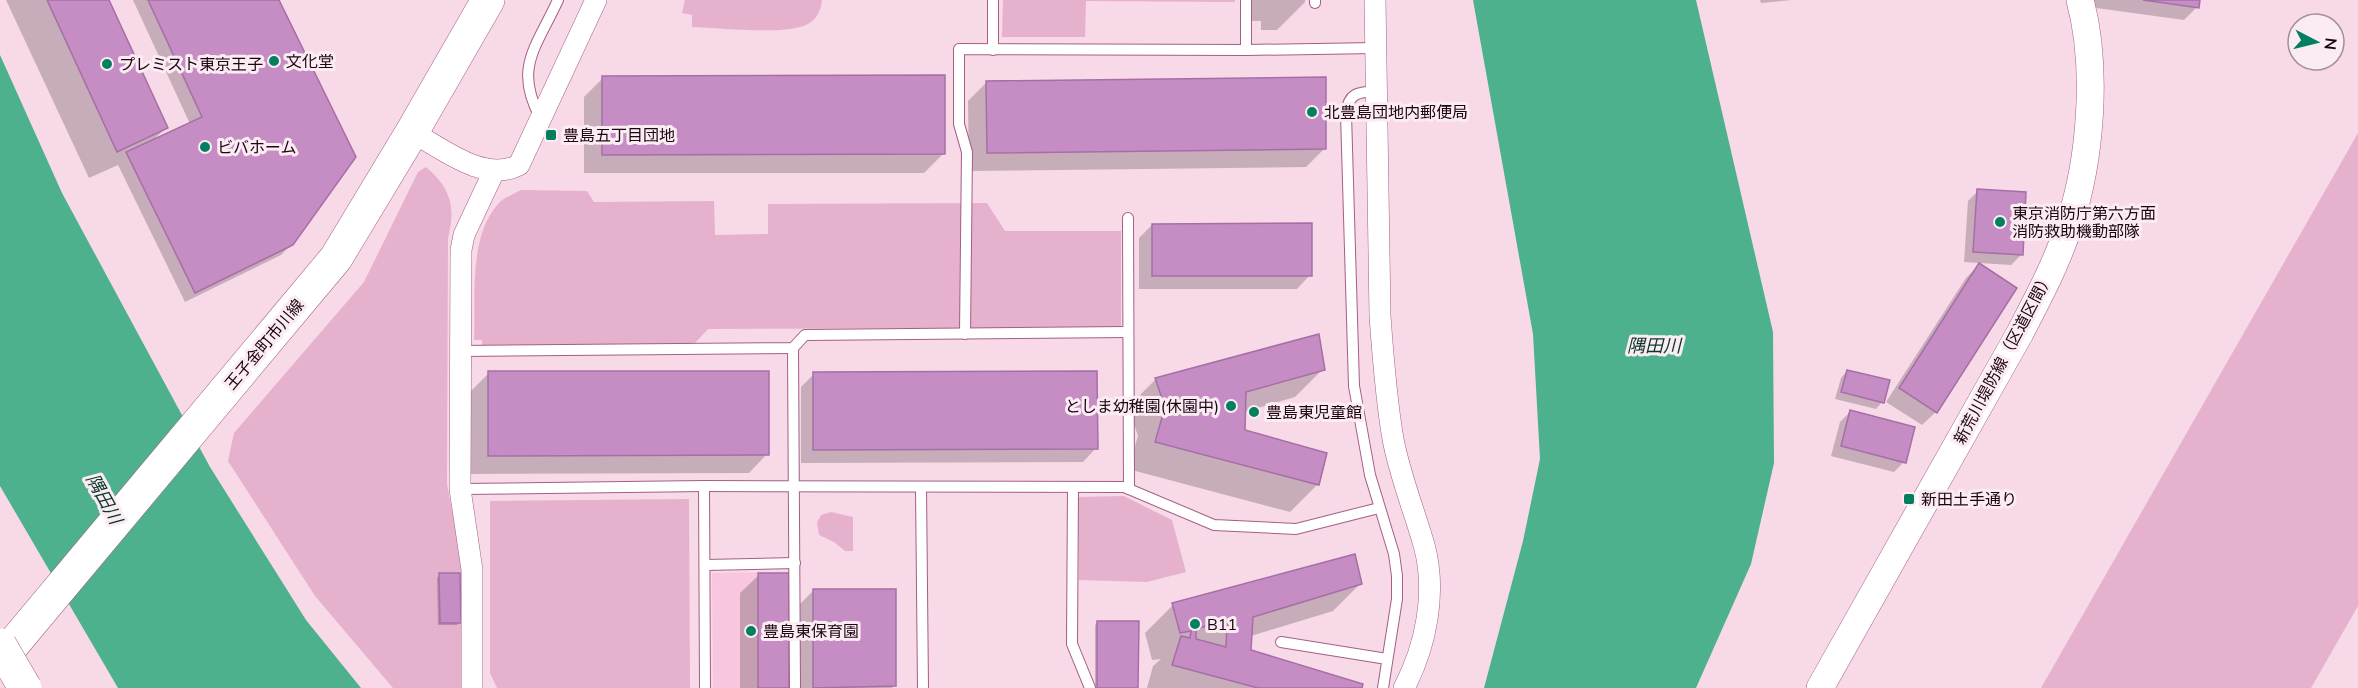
<svg xmlns="http://www.w3.org/2000/svg" width="2358" height="688" font-family="'Nunito Sans','Noto Sans JP',sans-serif">
<rect width="100%" height="100%" fill="#f8d9e8"/>
<polygon fill="#f8c6df" points="789,572 790,688 713,688 712,573"/>
<g fill="#e6b1cc">
<path d="M685 0H822C821 13 814 24 800 27 777 34 718 28 692 27V15L682 13Z"/>
<polygon points="1003,0 1235,0 1235,2 1086,1 1085,37 1002,37"/>
<polygon points="2358,133 2358,606 2311,688 2041,688"/>
<path d="M426 167C451 188 456 208 448 238L447 484 463 571 462 688H393L315 596 228 461 234 433 364 282 418 172Z"/>
<path d="M521 190 587 191 594 202 714 201 715 235 768 234V204L987 203 1005 231H1121V328L708 329 694 344 482 345V340H474C476 298 468 238 498 204 503 198 514 194 521 190Z"/>
<polygon points="1124,496 1172,520 1186,572 1147,582 1079,580 1078,497"/>
<polygon points="689,499 690,688 497,688 490,673 490,501"/>
<polygon points="831,512 853,517 853,551 845,551 834,542 819,535 817,523 821,515"/>
</g>
<g fill="#4db18d">
<polygon points="1473,0 1696,0 1773,332 1774,463 1751,564 1696,688 1484,688 1523,541 1540,459 1533,334"/>
<polygon points="0,55 62,193 210,467 306,620 361,688 118,688 0,486"/>
</g>
<g fill="#0003">
<polygon points="6,0 107,0 166,128 152,141 190,124 133,0 277,0 292,244 281,255 185,302 118,165 89,178"/>
<polygon points="1248,0 1305,0 1305,2 1277,30 1261,30 1261,21 1248,21"/>
<polygon points="1760,0 1792,0 1761,3"/>
<polygon points="2090,0 2198,0 2197,7 2184,20 2089,7"/>
<polygon points="603,78 943,154 924,173 584,173 584,97"/>
<polygon points="987,82 1325,148 1306,167 969,171 968,101"/>
<polygon points="1978,191 2021,255 2011,265 1964,262 1968,201"/>
<polygon points="1152,225 1310,275 1297,289 1139,289 1139,238"/>
<polygon points="1979,265 1936,412 1922,425 1886,402 1966,278"/>
<polygon points="1323,369 1295,397 1244,412 1244,431 1318,484 1290,512 1128,469 1138,436 1128,407 1156,379"/>
<polygon points="1847,371 1882,402 1876,409 1835,399 1841,378"/>
<polygon points="489,373 767,454 749,473 470,474 470,392"/>
<polygon points="814,374 1096,448 1083,462 801,463 801,387"/>
<polygon points="1850,412 1904,462 1894,472 1831,456 1840,422"/>
<polygon points="440,575 460,622 457,625 438,625 437,578"/>
<polygon points="759,575 788,688 740,688 740,593"/>
<polygon points="1361,583 1333,611 1251,636 1250,651 1360,688 1147,688 1153,666 1161,659 1152,660 1145,633 1173,605"/>
<polygon points="813,591 895,685 892,688 800,688 800,604"/>
<polygon points="1098,622 1137,688 1095,688 1095,625"/>
</g>
<g fill="#c58dc4" stroke="#a56fa5" stroke-width="1.5" fill-rule="evenodd">
<polygon points="47,0 109,0 168,128 117,152"/>
<polygon points="148,0 279,0 356,157 293,245 195,293 126,152 202,117"/>
<polygon points="2143,0 2200,0 2199,8"/>
<polygon points="945,75 945,154 602,155 602,76"/>
<polygon points="1326,77 1326,149 987,153 986,81"/>
<polygon points="1977,189 2026,192 2023,255 1973,252"/>
<polygon points="1312,223 1312,276 1152,276 1152,224"/>
<polygon points="1979,263 2017,288 1937,413 1899,388"/>
<polygon points="1319,334 1325,370 1246,392 1245,430 1327,453 1319,485 1155,442 1165,407 1155,378"/>
<polygon points="1847,370 1890,380 1884,403 1841,392"/>
<polygon points="488,371 769,371 769,455 488,456"/>
<polygon points="1097,371 1098,449 813,450 813,372"/>
<polygon points="1850,410 1915,427 1906,463 1841,446"/>
<path d="M1355 554 1362 584 1253 617 1251 650 1363 684 1362 688H1258L1172 665 1181 636 1190 638 1191 631 1180 633 1172 603ZM1227 620 1226 647 1196 639V629Z"/>
<polygon points="439,573 460,573 461,623 440,623"/>
<rect x="758" y="573" width="31" height="115"/>
<polygon points="813,589 896,589 896,686 813,688"/>
<polygon points="1097,621 1139,621 1138,688 1097,688"/>
</g>
<g fill="none" stroke-linecap="round" stroke-linejoin="round">
<defs>
<g id="service">
<polyline points="993,0 993,50"/>
<polyline points="1246,0 1246,50 1376,48"/>
<polyline points="1315,3 1315,0"/>
<path d="M1376 91C1358 92 1348 93 1346 114L1354 386 1370 475 1394 554 1397 576V599L1383 688"/>
<path d="M541 119C513 68 536 48 558 0"/>
<polyline points="1128,218 1129,489"/>
<polyline points="965,334 967,152 959,124 959,49 1246,50"/>
<polyline points="793,348 795,688"/>
<polyline points="461,351 793,348 805,335 1128,332"/>
<polyline points="704,486 705,688"/>
<polyline points="921,487 923,688"/>
<polyline points="1073,487 1072,644 1090,688"/>
<polyline points="460,489 704,486 1124,487 1214,525 1296,529 1379,508"/>
<polyline points="705,565 795,563"/>
<polyline points="1281,642 1387,659"/>
</g>
<g id="minor">
<path d="M1375 0 1380 316C1383 357 1386 399 1393 439 1400 476 1414 510 1424 545 1437 592 1426 646 1404 688"/>
<path d="M412 132C443 149 484 183 519 165L596 0"/>
<polyline points="472,688 472,570 460,489 461,250 464,235 494,171"/>
</g>
<path id="tertiary" d="M1820 688 2020 333C2038 298 2057 263 2069 225 2091 160 2098 67 2080 0"/>
<polyline id="primary" points="0,660 336,258 412,132 488,0"/>
</defs>
<use href="#service" stroke="#a35f84" stroke-width="12"/>
<use href="#minor" stroke="#a35f84" stroke-width="22"/>
<use href="#tertiary" stroke="#a35f84" stroke-width="28"/>
<use href="#primary" stroke="#a35f84" stroke-width="34"/>
<use href="#service" stroke="#fff" stroke-width="10"/>
<use href="#minor" stroke="#fff" stroke-width="21"/>
<use href="#tertiary" stroke="#fff" stroke-width="27"/>
<use href="#primary" stroke="#fff" stroke-width="33"/>
<defs>
<polyline id="motorway-bridge" points="0,645 25,688"/>
</defs>
<use href="#motorway-bridge" stroke="#a35f84" stroke-width="34" stroke-linecap="butt"/>
<use href="#motorway-bridge" stroke="#fff" stroke-width="33"/>
</g>
<g fill="#027f5e" stroke="#fbebf3" stroke-width="2">
<circle cx="274" cy="61" r="6"/>
<circle cx="107" cy="64" r="6"/>
<circle cx="1312" cy="112" r="6"/>
<rect x="545" y="129" width="12" height="12" rx="3"/>
<circle cx="205" cy="147" r="6"/>
<circle cx="2000" cy="222" r="6"/>
<circle cx="1231" cy="406" r="6"/>
<circle cx="1254" cy="412" r="6"/>
<rect x="1903" y="493" width="12" height="12" rx="3"/>
<circle cx="1195" cy="624" r="6"/>
<circle cx="751" cy="631" r="6"/>
</g>
<g text-anchor="middle" stroke-width="6" stroke-linejoin="round" paint-order="stroke">
<g font-size="16" fill="#1c0412" stroke="#fbebf3" text-anchor="start">
<text x="286" y="67">文化堂</text>
<text x="119" y="70">プレミスト東京王子</text>
<text x="1324" y="118">北豊島団地内郵便局</text>
<text x="563" y="141">豊島五丁目団地</text>
<text x="217" y="153">ビバホーム</text>
<text x="2012" y="219">東京消防庁第六方面<tspan x="2012" dy="18">消防救助機動部隊</tspan></text>
<text x="1219" y="412" text-anchor="end">としま幼稚園(休園中)</text>
<text x="1266" y="418">豊島東児童館</text>
<text x="1921" y="505">新田土手通り</text>
<text x="1207" y="630">B11</text>
<text x="763" y="637">豊島東保育園</text>
</g>
<g font-size="16" fill="#1c0412" stroke="#fbebf3">
<text transform="translate(264 344) rotate(-50)" y="6">王子金町市川線</text>
<text transform="translate(2003 358) rotate(-62)" y="6">新荒川堤防線（区道区間）</text>
</g>
<g font-size="18" font-style="italic" fill="#083628" stroke="#fbebf3">
<text x="1654" y="352">隅田川</text>
<text transform="translate(104 499) rotate(61)" y="6">隅田川</text>
</g>
</g>
<g transform="translate(2316 42) rotate(97)"><circle r="28" fill="#fbebf3" stroke="#a28f99" stroke-width="1.5"/>
<path d="M0-4.5L10 22L0 15L-10 22Z" fill="#027f5e"/>
<text y="-9" font-size="16" font-weight="bold" text-anchor="middle" fill="#1c0412">N</text>
</g>
</svg>
